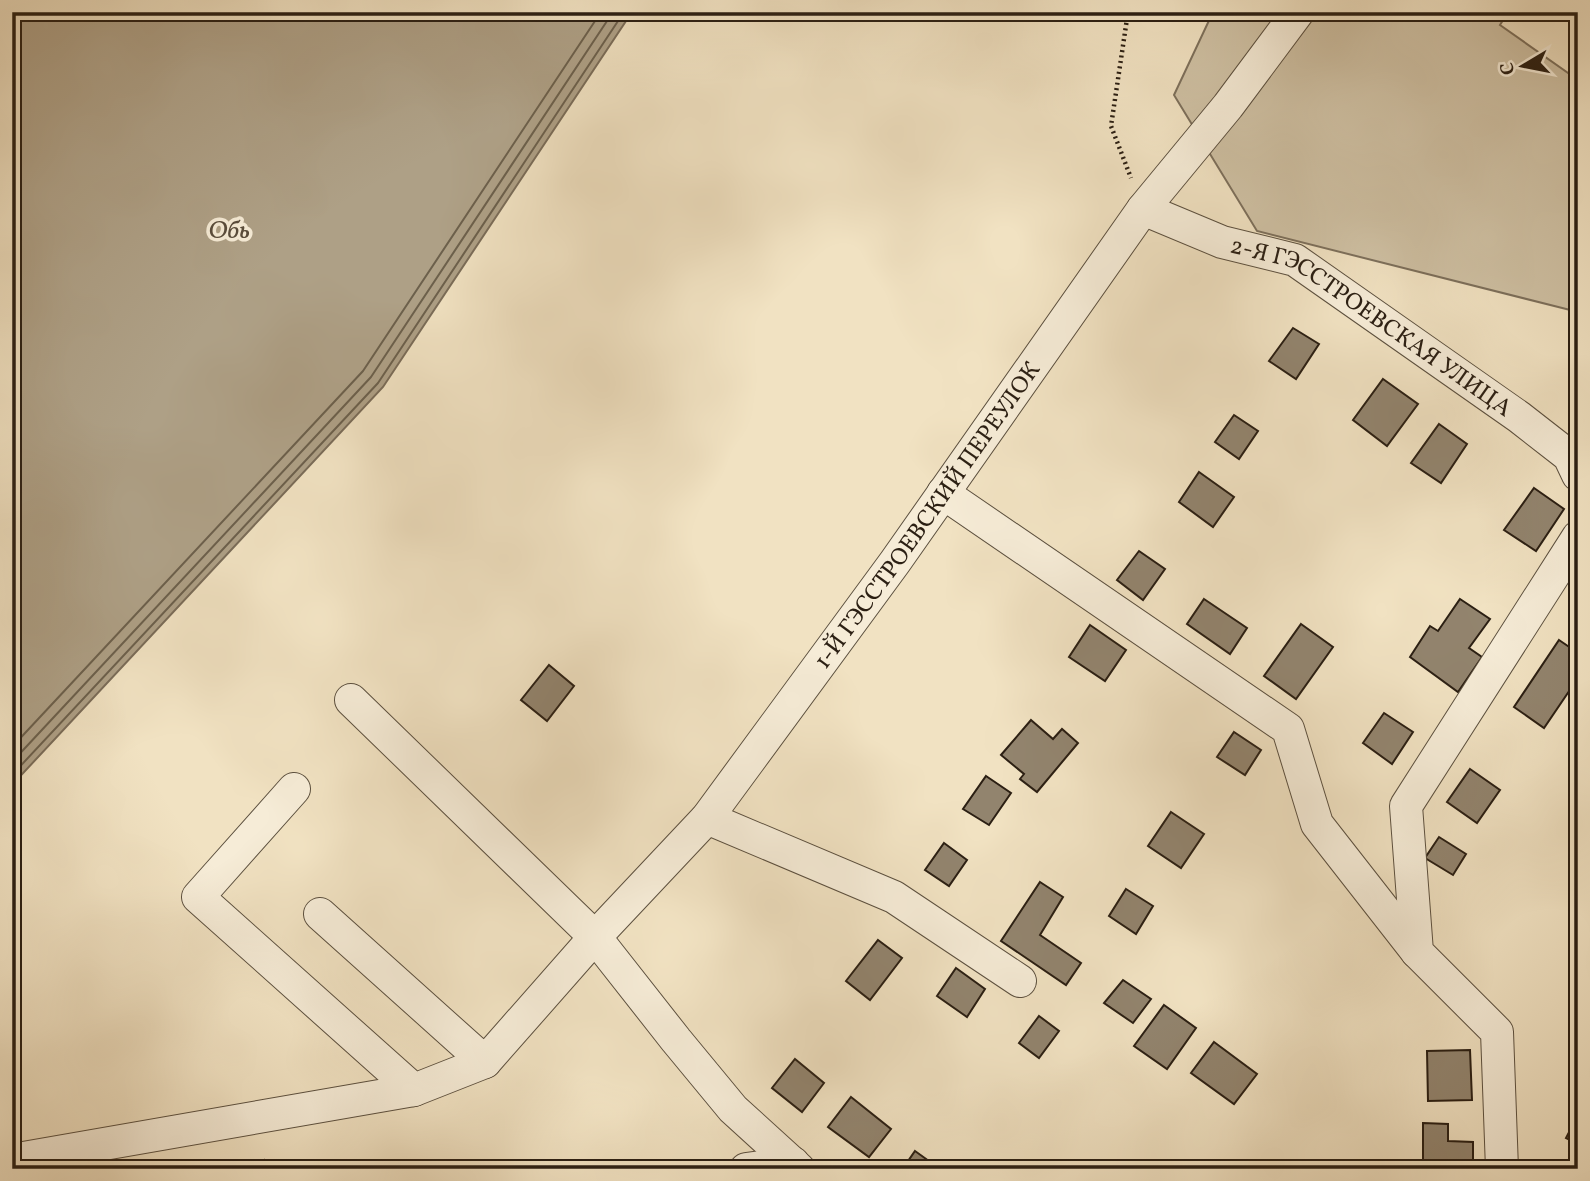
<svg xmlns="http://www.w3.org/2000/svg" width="1590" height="1181" font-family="Vollkorn,serif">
<rect width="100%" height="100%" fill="#f1e2c2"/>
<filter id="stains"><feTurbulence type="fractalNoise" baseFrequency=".00286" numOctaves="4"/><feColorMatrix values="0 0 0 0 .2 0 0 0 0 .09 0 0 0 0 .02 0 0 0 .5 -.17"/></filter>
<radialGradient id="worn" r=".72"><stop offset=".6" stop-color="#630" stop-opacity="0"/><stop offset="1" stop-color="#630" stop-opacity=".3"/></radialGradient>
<polygon fill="#cfc1a4" stroke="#7d705c" stroke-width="2" points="1213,12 1508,12 1500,25 1578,80 1578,312 1257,231 1174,95"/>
<polygon fill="#aea086" stroke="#7a6c58" stroke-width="2" points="12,12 632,12 383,387 12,785"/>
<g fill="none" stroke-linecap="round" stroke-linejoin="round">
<g stroke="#6c604c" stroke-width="2">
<polyline points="12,747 363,371 601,12"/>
<polyline points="12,762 371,377 613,12"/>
<polyline points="12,775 378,383 624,12"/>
</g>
</g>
<g fill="#92846e" stroke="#2b1f13" stroke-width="2">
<polygon points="1293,328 1319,344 1296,379 1269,361"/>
<polygon points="1383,379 1418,404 1387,446 1353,420"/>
<polygon points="1234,415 1258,431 1239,459 1215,442"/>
<polygon points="1439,424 1467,444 1441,483 1411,463"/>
<polygon points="1199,472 1234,497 1213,527 1179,502"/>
<polygon points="1534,488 1564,509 1536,551 1504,530"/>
<polygon points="1139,551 1165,569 1143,600 1117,580"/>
<polygon points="1204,599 1247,628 1230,654 1187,624"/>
<polygon points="1460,599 1490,619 1469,648 1482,657 1458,692 1410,657 1430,626 1438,631"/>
<polygon points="1301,624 1333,647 1296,699 1264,676"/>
<polygon points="1090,625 1126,650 1105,681 1069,657"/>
<polygon points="1559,640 1578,653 1578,678 1544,728 1514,707"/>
<polygon points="549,665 574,686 547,721 521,700"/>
<polygon points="1384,713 1413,732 1392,764 1363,743"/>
<polygon points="1031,720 1053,739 1062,729 1078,743 1037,792 1020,779 1024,774 1001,755"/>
<polygon points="1234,732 1261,750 1245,775 1217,757"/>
<polygon points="1470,769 1500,790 1477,823 1447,802"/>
<polygon points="986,776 1011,793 989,825 963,809"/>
<polygon points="1171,812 1204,834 1181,868 1148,846"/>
<polygon points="1439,837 1466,854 1453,875 1425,858"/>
<polygon points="944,843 967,860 949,886 925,870"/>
<polygon points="1040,882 1063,897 1040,935 1081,963 1066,985 1001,941"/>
<polygon points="1126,889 1153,906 1136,934 1109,916"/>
<polygon points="878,940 902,958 870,1000 846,981"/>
<polygon points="956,968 985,989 967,1017 937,996"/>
<polygon points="1123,980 1151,999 1133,1023 1104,1003"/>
<polygon points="1164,1005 1196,1028 1167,1069 1134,1046"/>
<polygon points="1039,1016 1059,1031 1039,1058 1019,1043"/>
<polygon points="1214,1042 1257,1074 1234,1104 1191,1073"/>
<polygon points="1470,1050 1472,1100 1428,1101 1427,1051"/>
<polygon points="795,1059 824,1083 802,1112 772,1088"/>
<polygon points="851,1097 891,1129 869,1157 828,1127"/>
<polygon points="1578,1115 1578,1144 1566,1138"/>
<polygon points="1423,1123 1448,1124 1448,1141 1473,1142 1473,1169 1423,1169"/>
<polygon points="915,1151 940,1169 906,1169 904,1167"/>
<polygon points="264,1160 265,1169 220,1169"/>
</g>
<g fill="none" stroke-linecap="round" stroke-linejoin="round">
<defs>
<g id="minor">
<path id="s1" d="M1143 209 1222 242 1295 260 1519 417 1569 456 1578 475"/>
<polyline points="943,493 1288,729 1317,824 1417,952"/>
<polyline points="351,700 595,937 676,1040 733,1109 799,1169"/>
<polyline points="294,789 198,897 414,1090 485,1062"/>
<polyline points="707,818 894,897 1020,981"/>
<path id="s2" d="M320 914 485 1062 595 937 707 818 895 562 1143 209 1228 106 1298 12"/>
<polyline points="12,1160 414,1090"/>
<polyline points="746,1169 793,1163"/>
<polyline points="1502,1169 1497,1032 1417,952 1406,806 1578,537"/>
</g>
</defs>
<use href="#minor" stroke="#5c503f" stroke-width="34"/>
<polyline stroke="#2b1f13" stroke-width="4.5" stroke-dasharray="2 3.5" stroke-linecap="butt" points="1128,12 1111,126 1131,178"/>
<use href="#minor" stroke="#f6ecd7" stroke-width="32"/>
</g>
<g text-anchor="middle" stroke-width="7" stroke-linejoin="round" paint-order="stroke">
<g font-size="24" fill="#2b1f13" stroke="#f6ecd7">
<text dy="8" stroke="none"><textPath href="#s1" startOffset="259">2-Я ГЭССТРОЕВСКАЯ УЛИЦА</textPath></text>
<text dy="8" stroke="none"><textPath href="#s2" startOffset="926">1-Й ГЭССТРОЕВСКИЙ ПЕРЕУЛОК</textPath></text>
</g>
<g font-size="26" font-style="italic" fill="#594c3b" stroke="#f6ecd7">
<text x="229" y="238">Обь</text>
</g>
</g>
<rect width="1590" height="1181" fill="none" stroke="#f1e2c2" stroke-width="42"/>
<rect x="14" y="14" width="1562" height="1153" fill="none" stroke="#2b1f13" stroke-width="3.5"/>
<rect x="21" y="21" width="1548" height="1139" fill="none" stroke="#2b1f13" stroke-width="2"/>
<g transform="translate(1523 66) rotate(260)" stroke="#f6ecd7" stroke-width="5" paint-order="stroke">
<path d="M0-5L12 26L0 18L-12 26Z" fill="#2b1f13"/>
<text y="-10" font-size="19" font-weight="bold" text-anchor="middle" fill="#2b1f13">С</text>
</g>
<rect width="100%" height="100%" filter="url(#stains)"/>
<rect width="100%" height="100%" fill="url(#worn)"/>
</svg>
